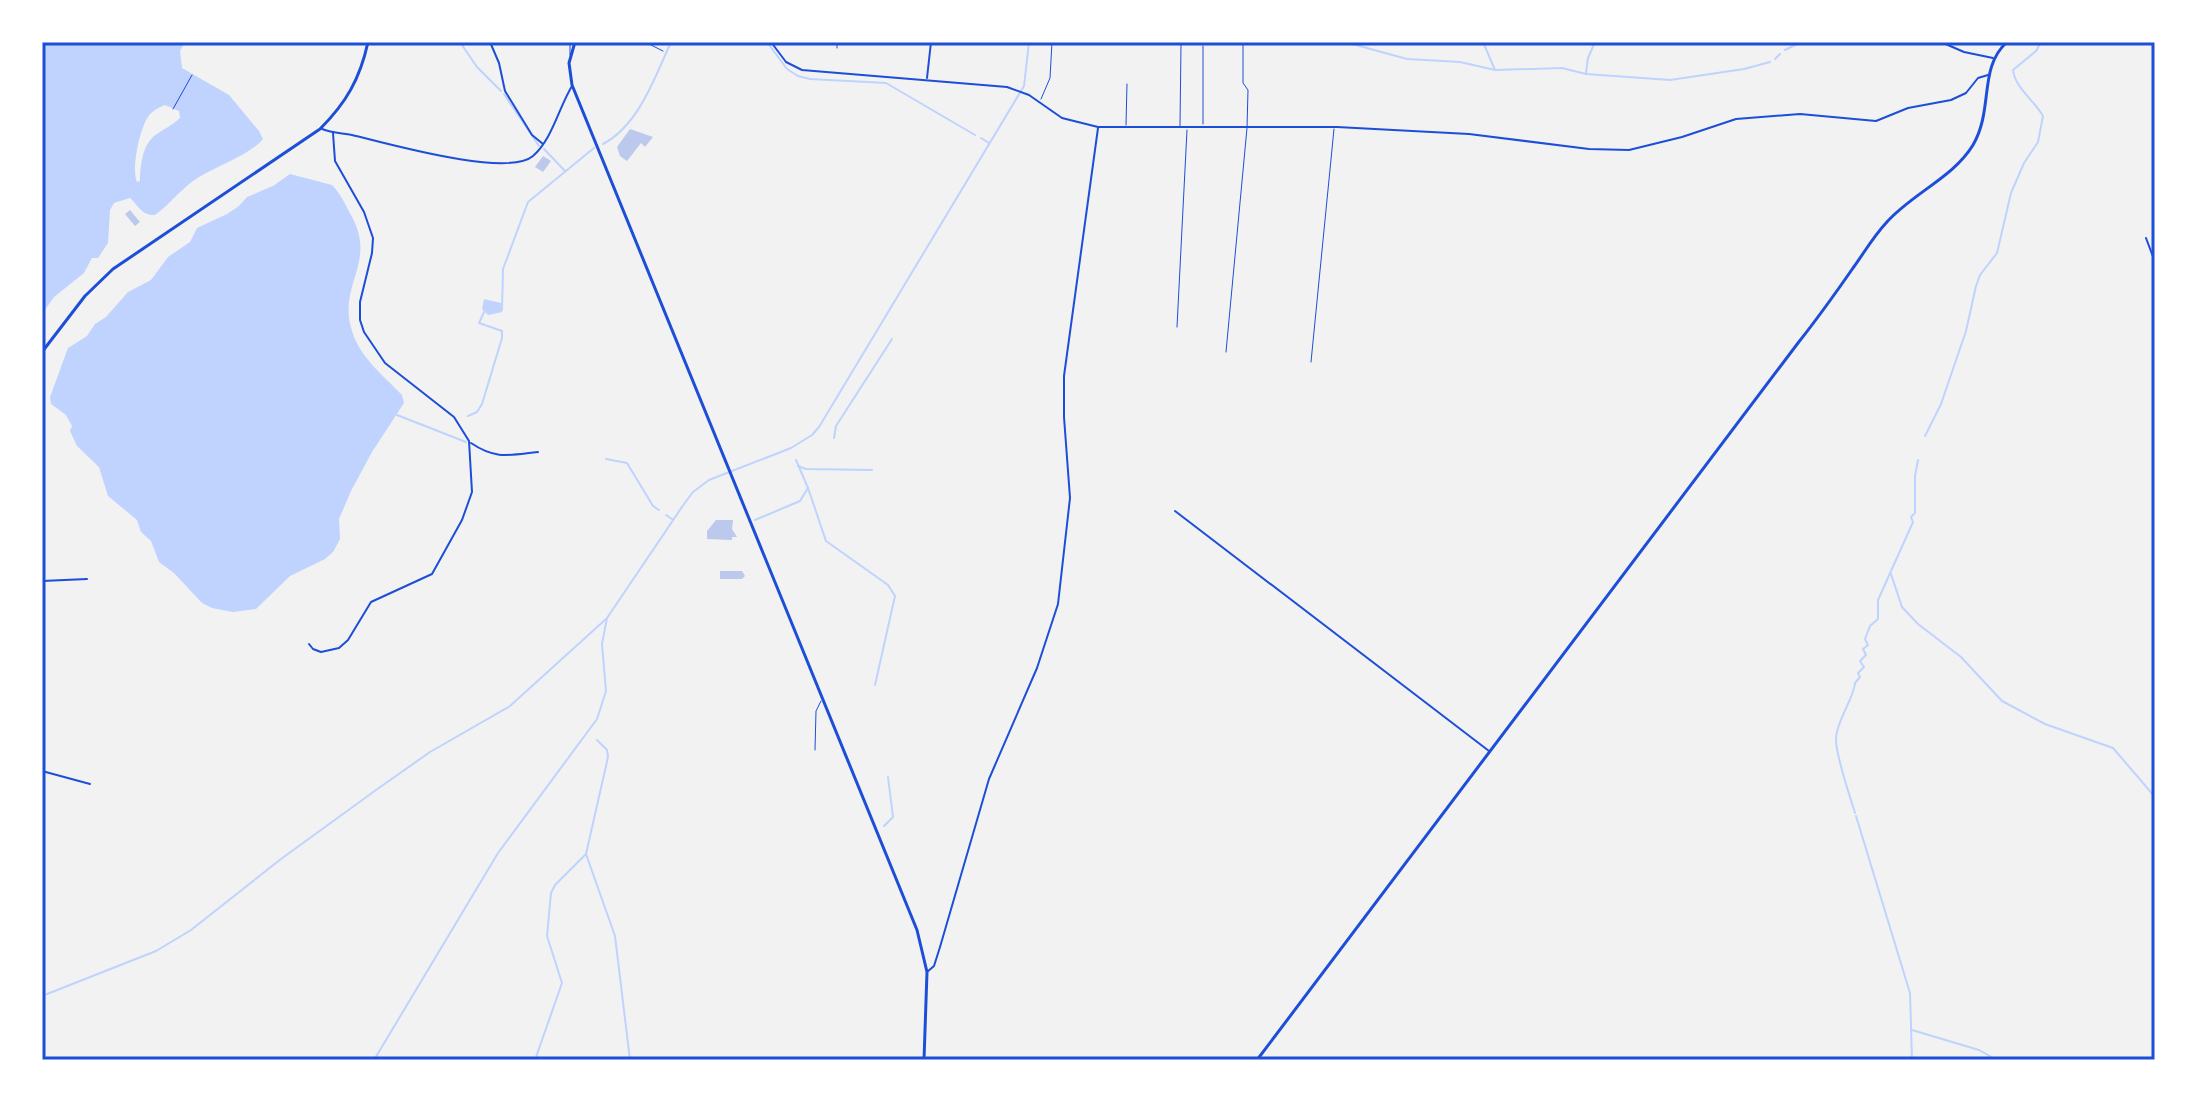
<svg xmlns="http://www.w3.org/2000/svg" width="2197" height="1102" font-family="'Archivo Narrow',sans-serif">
<rect width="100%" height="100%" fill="#f2f2f2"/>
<g fill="#bfd3fe" fill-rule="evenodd">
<path d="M42 42H185L180 51 182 68 229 95 259 131 263 139C249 156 213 167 193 181 179 191 169 205 155 215 142 216 138 205 130 198L114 203 110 210 108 243 98 258H92L84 273 54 297 42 314ZM165 105 179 111 180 118C172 126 161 130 153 137 142 147 140 168 140 181L137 182C131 169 140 128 148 117 153 110 158 108 165 105Z"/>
<path d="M290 174 332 185C341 194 346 206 352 217 377 264 337 285 352 331 360 358 384 376 402 395L404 403 372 452 351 491 339 519 340 539 333 552 325 559 290 576 256 609 233 612 212 608 202 603 174 573 159 562 151 541 141 532 137 520 108 496 99 467 77 446 70 431 72 426 66 415 51 404 50 397 68 348 87 336 95 324 106 317 128 292 151 280 168 257 190 242 197 228 227 214 239 206 247 197 273 186Z"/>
<polygon points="484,299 501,303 502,312 488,315 482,309"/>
</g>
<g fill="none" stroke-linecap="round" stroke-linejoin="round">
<g stroke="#bfd3fe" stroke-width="2">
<polyline points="460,42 477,67 501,91"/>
<polyline points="767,42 787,69 798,76 810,79 886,83 975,135"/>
<polyline points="1345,42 1407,59 1460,62 1495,70 1562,68 1586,74 1670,80 1744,69 1770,62"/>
<polyline points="1483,42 1495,70"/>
<polyline points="1785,50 1801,42"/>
<polyline points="1775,59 1780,54"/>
<polyline points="1586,73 1588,58 1595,42"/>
<polyline points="504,94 539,146"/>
<polyline points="981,138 989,143"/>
<path d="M603 144C639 125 655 77 671 42"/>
<polyline points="544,149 565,171"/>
<polyline points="502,310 503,269 528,202 594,148"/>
<polyline points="397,415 466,442"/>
<polyline points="468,416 477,412 482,404 502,338 502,331 479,323 485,310"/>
<path d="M1925 436 1941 404 1966 331 1976 286 1980 275 1997 253 2011 193 2024 163 2038 142 2043 116C2034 100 2015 88 2013 70L2036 51 2041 42"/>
<polyline points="834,438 836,426 892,339"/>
<polyline points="606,459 627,463 653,506 659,510"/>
<polyline points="798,466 806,469 872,470"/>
<polyline points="808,488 826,541 888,585 895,596 875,685"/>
<polyline points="666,515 672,519"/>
<polyline points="755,520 800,501 808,488 796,460"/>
<polyline points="1891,574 1902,607 1918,624 1961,657 2002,701 2045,724 2113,748 2155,797"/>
<polyline points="597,740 607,750 608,757 586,854 615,936 630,1060"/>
<path d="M1855 813C1850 796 1835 754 1836 738 1837 720 1854 698 1855 683L1860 677 1858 673 1864 667 1860 661 1866 655 1863 649 1868 645 1865 639 1870 626 1878 619V600L1913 522 1911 517 1915 513V476L1918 460"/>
<polyline points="1856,816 1910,993 1912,1060"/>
<polyline points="884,826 893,817 888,777"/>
<polyline points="42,996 156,951 191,930 281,859 376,790 430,752 510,706 606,619"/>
<polyline points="1912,1030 1979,1050 1997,1060"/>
<polyline points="374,1060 498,853 597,719 606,691 602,644 607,618 684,504 693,492 709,480 791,448 812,435 819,427 1024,86 1029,42"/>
<polyline points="535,1060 562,983 547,936 551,893 555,885 586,854"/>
</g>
</g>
<g fill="#bdc9ec">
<polygon points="630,129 653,137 645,147 641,143 627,161 620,156 617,147"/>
<polygon points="543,156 551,161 543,172 535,167"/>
<polygon points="130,210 140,222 135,226 125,214"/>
<polygon points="716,520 733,520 732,529 737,537 732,537 732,540 707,539 707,531"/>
<polygon points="720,571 742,571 745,576 742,579 720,579"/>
</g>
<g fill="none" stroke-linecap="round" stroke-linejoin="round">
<g stroke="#1d4ed8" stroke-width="1">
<polyline points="645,42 663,51"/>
<polyline points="173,109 192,75"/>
</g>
<g stroke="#1d4ed8" stroke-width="1">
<polyline points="570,42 570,55"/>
<polyline points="837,42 837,48"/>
<polyline points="1041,99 1050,78 1052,42"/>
<polyline points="1203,124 1203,46"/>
<polyline points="1126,125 1127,84"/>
<polyline points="1180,126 1181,45"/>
<polyline points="1177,327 1187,130"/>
<polyline points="1226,352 1247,128 1248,90 1243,83 1243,42"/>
<polyline points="1311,362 1334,129"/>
<polyline points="815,750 816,711 821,701"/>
</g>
<g stroke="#1d4ed8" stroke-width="2">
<polyline points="490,42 499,63 505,91 532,135 543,144"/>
<polyline points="771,42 786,62 802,70 1007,87 1029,95 1062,118 1098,127 1337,127 1469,134 1589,149 1629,150 1682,137 1736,119 1800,114 1876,121 1908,108 1951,100 1966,93 1978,78 1988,75"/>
<polyline points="1941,42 1964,52 1993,58"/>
<polyline points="927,78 931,42"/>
<path d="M322 129C332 133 342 133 352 135 386 143 507 178 533 156 552 140 559 107 572 86"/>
<polyline points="2146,238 2155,262"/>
<path d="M471 443C496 460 510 455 538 452"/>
<polyline points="1175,511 1489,751"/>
<polyline points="42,581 87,579"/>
<polyline points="309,644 313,649 321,652 339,648 348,640 371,602 432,574 462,520 472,492 469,441 454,417 385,363 364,332 360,320 360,302 372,253 373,238 364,212 335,161 333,133"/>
<polyline points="42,771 90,784"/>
<polyline points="927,972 934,966 940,947 989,779 1037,668 1058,604 1070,498 1064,417 1064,376 1098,128"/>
</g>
<g stroke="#1d4ed8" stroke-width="3">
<path d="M42 352 85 296 113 269 320 129C346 103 360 79 368 42"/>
<path d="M1257 1060 1798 343C1817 319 1835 294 1853 268 1864 253 1873 237 1886 223 1911 194 1953 178 1973 145 1994 109 1978 68 2007 42"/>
</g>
<polyline stroke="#1d4ed8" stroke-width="3" points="575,42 569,63 572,85 917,930 927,972 924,1060"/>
</g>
<rect width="2197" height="1102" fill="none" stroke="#ffffff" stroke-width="88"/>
<rect x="44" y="44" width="2109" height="1014" fill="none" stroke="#1d4ed8" stroke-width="3"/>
</svg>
